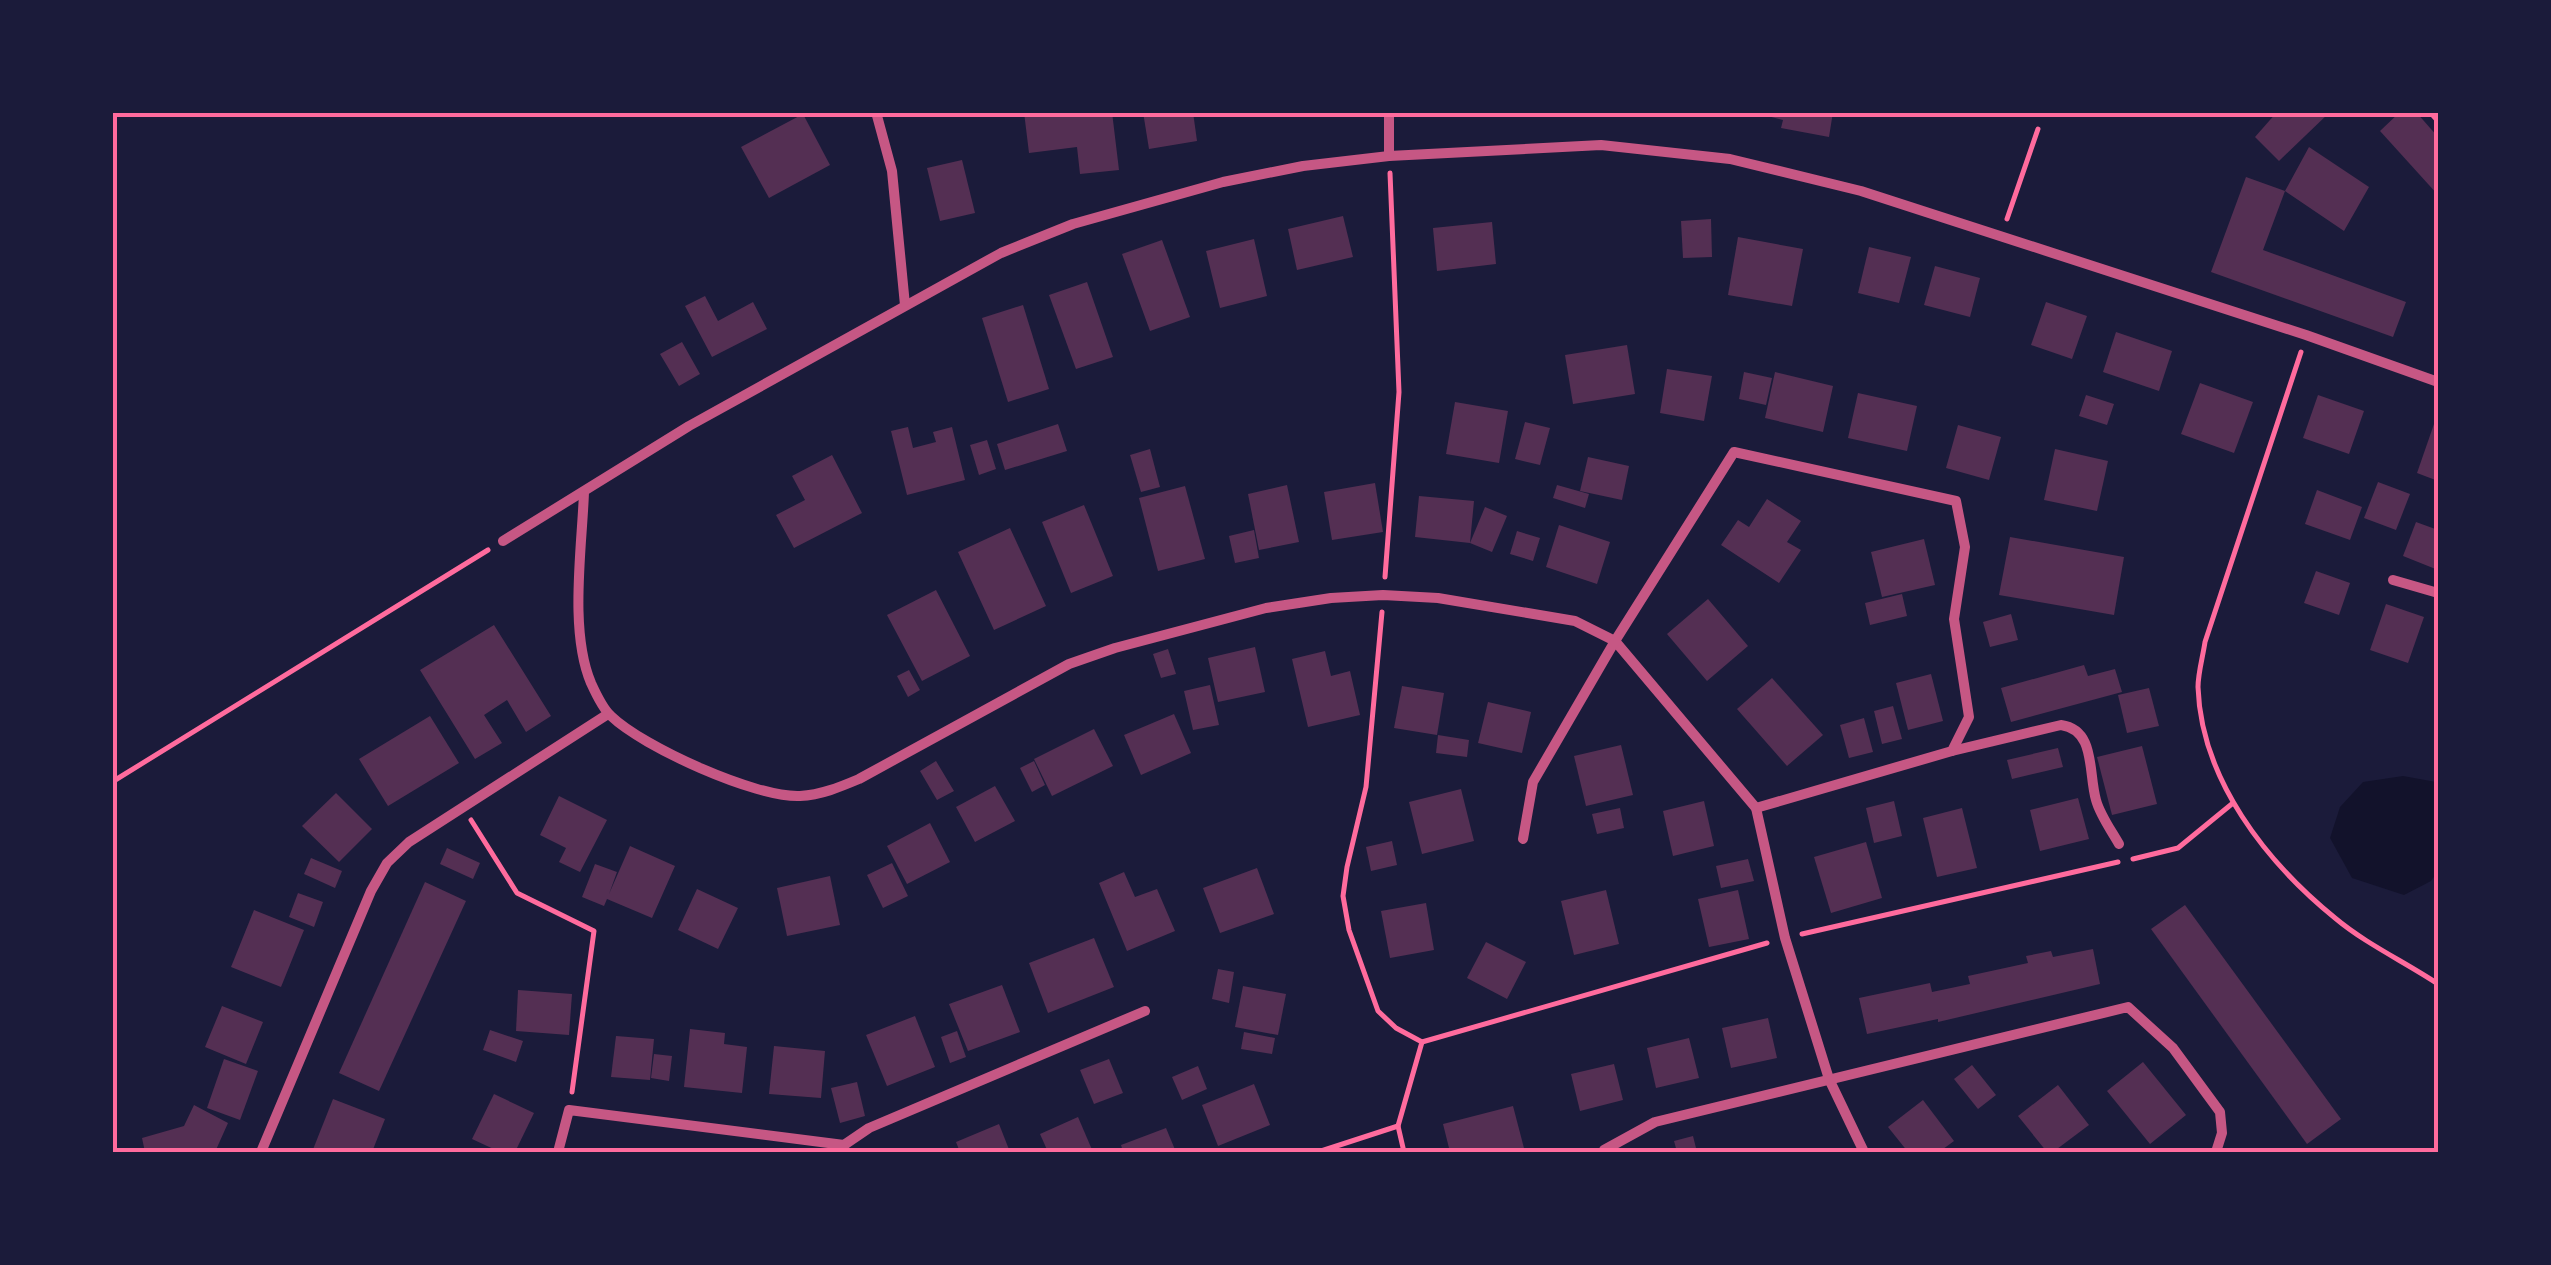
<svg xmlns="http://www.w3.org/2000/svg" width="2551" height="1265" font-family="'Asap Condensed',sans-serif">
<rect width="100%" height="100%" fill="#1b1b3a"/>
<polygon fill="#12122b" points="2403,776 2436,782 2438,786 2438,871 2431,881 2404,895 2352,878 2330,838 2340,807 2363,782"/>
<g fill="#542f53">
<polygon points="1024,112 1112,112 1119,170 1080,174 1077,147 1029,153"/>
<polygon points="1143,112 1193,112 1197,141 1149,149"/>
<polygon points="1752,112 1833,112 1829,137 1781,128 1783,120"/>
<polygon points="2277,112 2330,112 2279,161 2255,137"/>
<polygon points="2400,112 2416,112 2438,137 2438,195 2380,131"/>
<polygon points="803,114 830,165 769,198 741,147"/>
<polygon points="2309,147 2369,187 2344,231 2285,191 2263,250 2406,302 2393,337 2211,272 2246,177 2285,191"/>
<polygon points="962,160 975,213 940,221 927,168"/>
<polygon points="1343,216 1353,257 1297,270 1288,229"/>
<polygon points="1711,219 1712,257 1683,258 1681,221"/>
<polygon points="1492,222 1496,264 1437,271 1433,228"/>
<polygon points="1738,237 1803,249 1792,306 1728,295"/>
<polygon points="1254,239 1267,296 1220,308 1206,251"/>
<polygon points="1162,240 1190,317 1150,331 1122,254"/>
<polygon points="1869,247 1911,257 1899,303 1858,293"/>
<polygon points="1935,266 1980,278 1970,317 1924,305"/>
<polygon points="1087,282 1113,357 1076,369 1049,295"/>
<polygon points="705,296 718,321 753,302 767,329 712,357 685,306"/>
<polygon points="2046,302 2087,316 2072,359 2031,345"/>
<polygon points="1023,305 1049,389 1008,402 982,318"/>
<polygon points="2116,332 2172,351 2159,391 2103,372"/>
<polygon points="682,342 700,374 679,386 660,354"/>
<polygon points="1627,345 1635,394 1573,404 1565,355"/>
<polygon points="1667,369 1712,376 1704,421 1660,413"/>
<polygon points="1744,372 1772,378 1766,405 1739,399"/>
<polygon points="1775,372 1833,386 1823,432 1765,418"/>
<polygon points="2200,383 2253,402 2234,453 2181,434"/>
<polygon points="1858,393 1917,406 1907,451 1848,438"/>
<polygon points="2086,395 2114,404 2107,425 2079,416"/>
<polygon points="2318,395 2364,411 2349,454 2303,438"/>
<polygon points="1455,402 1508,411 1499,463 1446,454"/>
<polygon points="1525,422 1550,428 1540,465 1515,459"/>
<polygon points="1058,424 1067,451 1005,470 997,444"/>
<polygon points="2434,424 2438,426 2438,481 2417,473"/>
<polygon points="1958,425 2001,437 1989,480 1946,468"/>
<polygon points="908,427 913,448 936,442 933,432 952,427 965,480 907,495 891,431"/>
<polygon points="987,440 996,469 979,475 970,445"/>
<polygon points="1150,449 1160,487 1141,492 1130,455"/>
<polygon points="2055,449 2108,461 2097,511 2044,500"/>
<polygon points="832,455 862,513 794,548 776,515 805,500 792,476"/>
<polygon points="1588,457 1629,466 1622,500 1580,491"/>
<polygon points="2378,482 2410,494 2396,530 2364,518"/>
<polygon points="1375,483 1383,532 1332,540 1324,492"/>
<polygon points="1287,485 1299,542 1259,550 1248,494"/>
<polygon points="1557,485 1589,494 1585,508 1553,498"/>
<polygon points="1185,486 1205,559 1158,571 1139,498"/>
<polygon points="2317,490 2362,507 2350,540 2305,524"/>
<polygon points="1419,496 1474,501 1470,543 1415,537"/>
<polygon points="1767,499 1801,521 1787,542 1801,550 1779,583 1721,545 1738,520 1749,527"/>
<polygon points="1084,505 1113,576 1071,593 1042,522"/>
<polygon points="1485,507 1507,516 1492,552 1470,543"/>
<polygon points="2416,522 2438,530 2438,570 2403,556"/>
<polygon points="1559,525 1610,542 1597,584 1546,567"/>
<polygon points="1010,528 1046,606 994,630 958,552"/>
<polygon points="1254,530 1259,558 1235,563 1229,536"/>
<polygon points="1517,531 1540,538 1533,561 1510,554"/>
<polygon points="2010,537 2124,557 2114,615 1999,595"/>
<polygon points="1924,539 1935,585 1882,597 1871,552"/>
<polygon points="2316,571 2350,583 2339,615 2304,603"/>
<polygon points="936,590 970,656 922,681 887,615"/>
<polygon points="1902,594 1907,616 1870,625 1865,603"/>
<polygon points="1708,599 1748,646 1707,681 1667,634"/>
<polygon points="2386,604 2424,617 2408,663 2370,650"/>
<polygon points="2011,614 2018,640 1990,647 1983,622"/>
<polygon points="494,625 551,716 526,732 507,700 484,715 502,743 475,759 420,670"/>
<polygon points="1255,647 1265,692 1218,702 1208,658"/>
<polygon points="1168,649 1176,674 1161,678 1153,654"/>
<polygon points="1325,651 1331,676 1350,671 1360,715 1308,727 1292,659"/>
<polygon points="2084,665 2088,676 2115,669 2122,692 2011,722 2001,688"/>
<polygon points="909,670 920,690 908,697 897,676"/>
<polygon points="1931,674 1943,721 1908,730 1896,683"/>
<polygon points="1772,678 1823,735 1787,766 1737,709"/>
<polygon points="1210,685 1219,725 1193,730 1184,691"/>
<polygon points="1402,686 1444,693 1437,735 1394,728"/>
<polygon points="2149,688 2159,726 2127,733 2118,695"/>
<polygon points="1488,702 1531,712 1522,753 1478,743"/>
<polygon points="1893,706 1902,739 1882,744 1874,711"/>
<polygon points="1174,714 1191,753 1141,775 1124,735"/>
<polygon points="430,716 459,763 388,806 359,759"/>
<polygon points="1864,718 1873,752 1849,758 1840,725"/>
<polygon points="1094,729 1113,766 1052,796 1034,759"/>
<polygon points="1438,735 1469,740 1467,757 1436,753"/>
<polygon points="1621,745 1633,795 1586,806 1574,756"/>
<polygon points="2142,746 2157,804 2112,815 2097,757"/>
<polygon points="2058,748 2063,767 2012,779 2007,760"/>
<polygon points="936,761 954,791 937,800 920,771"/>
<polygon points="1034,761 1045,785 1032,792 1020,768"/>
<polygon points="995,786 1015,821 975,842 956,807"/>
<polygon points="1461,789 1474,841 1422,854 1409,802"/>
<polygon points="336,793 372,829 339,862 302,826"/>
<polygon points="559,796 607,820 580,872 559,862 566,848 540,835"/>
<polygon points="2078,798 2089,839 2040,851 2030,810"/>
<polygon points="1704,801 1714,846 1673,856 1663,811"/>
<polygon points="1894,801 1902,836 1874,843 1866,808"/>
<polygon points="1620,808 1624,828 1597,834 1592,814"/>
<polygon points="1962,808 1977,868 1937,877 1923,818"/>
<polygon points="930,823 950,862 907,884 887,846"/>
<polygon points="1392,841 1397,865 1371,871 1366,847"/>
<polygon points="1866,842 1882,898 1831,913 1814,857"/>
<polygon points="630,846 675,866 652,918 607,899 604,906 582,897 595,864 617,872 609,894"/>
<polygon points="447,848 480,863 473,879 440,864"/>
<polygon points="311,858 342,871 335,888 304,874"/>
<polygon points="1748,859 1754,881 1721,888 1716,866"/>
<polygon points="892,863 908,896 883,908 867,875"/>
<polygon points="1257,868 1274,914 1220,933 1203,888"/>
<polygon points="1124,872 1135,897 1157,889 1175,931 1127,951 1099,883"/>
<polygon points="830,876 840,925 787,936 777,888"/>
<polygon points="425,882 466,901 379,1091 339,1073"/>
<polygon points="697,889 738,908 718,949 678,930"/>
<polygon points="1606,890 1619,944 1574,955 1561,901"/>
<polygon points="1738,890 1749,939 1709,947 1698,899"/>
<polygon points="298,893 323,902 314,927 289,917"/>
<polygon points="1426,903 1434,950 1390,958 1381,911"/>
<polygon points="2185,905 2341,1119 2307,1144 2151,929"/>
<polygon points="254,910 304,930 281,987 231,967"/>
<polygon points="1094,938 1114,987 1048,1013 1029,963"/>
<polygon points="1486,942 1526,962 1507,999 1467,978"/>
<polygon points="2093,949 2100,984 1938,1022 1938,1019 1867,1034 1859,998 1930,983 1932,992 1970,984 1968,976 2028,963 2026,956 2051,951 2053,957"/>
<polygon points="1218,969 1234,972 1229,1003 1212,999"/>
<polygon points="1002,985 1020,1032 968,1051 949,1004"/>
<polygon points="1243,986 1286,994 1278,1035 1235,1027"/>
<polygon points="518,990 572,994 569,1035 516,1031"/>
<polygon points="222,1006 263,1022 246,1064 205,1047"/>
<polygon points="915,1016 935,1067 887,1086 866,1035"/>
<polygon points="1768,1018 1777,1058 1731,1068 1722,1028"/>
<polygon points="690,1029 725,1033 724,1044 747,1047 742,1093 684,1087"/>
<polygon points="490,1030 523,1041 516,1062 483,1050"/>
<polygon points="957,1031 966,1057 950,1063 941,1037"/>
<polygon points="1244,1032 1275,1038 1272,1054 1241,1049"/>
<polygon points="616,1036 654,1039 650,1080 611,1077"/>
<polygon points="1689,1038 1699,1078 1656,1088 1647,1048"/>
<polygon points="774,1046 825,1051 821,1098 769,1094"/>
<polygon points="654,1054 672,1056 669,1081 651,1078"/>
<polygon points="224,1059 258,1071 240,1120 207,1108"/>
<polygon points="1109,1059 1123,1093 1094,1104 1080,1070"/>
<polygon points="2143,1062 2186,1115 2150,1144 2107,1091"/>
<polygon points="1614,1064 1623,1100 1580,1111 1571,1074"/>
<polygon points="1972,1065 1996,1095 1978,1109 1954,1079"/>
<polygon points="1198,1066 1207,1089 1182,1100 1172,1077"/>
<polygon points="857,1082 865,1116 840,1123 831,1088"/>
<polygon points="1254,1084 1270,1125 1218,1146 1202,1105"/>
<polygon points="2058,1085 2089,1125 2053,1152 2047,1152 2018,1116"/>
<polygon points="494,1094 534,1113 515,1152 500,1152 472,1139"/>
<polygon points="333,1099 385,1119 372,1152 312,1152"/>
<polygon points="1923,1100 1954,1141 1939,1152 1908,1152 1888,1127"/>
<polygon points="194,1105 228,1123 215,1152 145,1152 142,1138 184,1126"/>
<polygon points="1513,1106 1525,1152 1450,1152 1443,1124"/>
<polygon points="1078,1117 1093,1152 1048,1152 1040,1134"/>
<polygon points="999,1124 1010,1152 960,1152 956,1142"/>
<polygon points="1166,1128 1176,1152 1123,1152 1121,1145"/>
<polygon points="1693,1136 1697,1152 1677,1152 1674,1141"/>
</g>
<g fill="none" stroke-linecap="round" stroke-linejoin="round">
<g stroke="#ff6b9d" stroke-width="5">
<polyline points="2430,112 2438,121"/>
<polyline points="2007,219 2038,129"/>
<path d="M2301 352 2205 642C2203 656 2198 673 2198 687 2201 779 2266 862 2335 918 2366 944 2405 962 2438 984"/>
<polyline points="1385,577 1399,392 1390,173"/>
<polyline points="1382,612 1366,787 1347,867 1343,896 1349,930 1378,1011 1396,1028 1422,1042 1398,1126 1404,1152"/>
<polyline points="112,782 488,550"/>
<polyline points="471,820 517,893 594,931 572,1092"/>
<polyline points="2133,859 2178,848 2233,803"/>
<polyline points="1802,934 2118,862"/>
<polyline points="1422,1042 1767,943"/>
<polyline points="1318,1152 1398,1126"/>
</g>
<g stroke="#c65784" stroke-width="10">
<polyline points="876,112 892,171 905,305"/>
<polyline points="1389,112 1389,156"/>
<path d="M584 492C582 548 569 631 591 683 596 694 603 709 611 716 643 747 756 798 800 796 821 795 840 787 859 779L1069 664 1115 648 1266 608 1331 598 1383 595 1438 598 1575 621 1615 641 1756 808 1785 938 1829 1079 1864 1152"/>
<polyline points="503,541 689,426 1001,253 1073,224 1223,182 1303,166 1389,156 1601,145 1730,159 1861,191 2306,335 2438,382"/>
<polyline points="2393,580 2438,593"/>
<path d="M1952 751 2061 725C2096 730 2088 772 2096 800 2100 815 2111 830 2119 844"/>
<polyline points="1523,839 1533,782 1615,641 1734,452 1956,501 1965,547 1954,619 1969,717 1952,751 1756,808"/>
<polyline points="844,1145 869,1128 1145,1011"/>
<polyline points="1604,1150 1655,1122 2128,1007 2173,1048 2220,1112 2222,1133 2216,1152"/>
<polyline points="261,1152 371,891 387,863 409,842 608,714"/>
<polyline points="558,1152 569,1110 844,1145 843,1152"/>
</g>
</g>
<rect width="2551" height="1265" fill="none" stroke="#1b1b3a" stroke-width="230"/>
<rect x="115" y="115" width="2321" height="1035" fill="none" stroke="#ff6b9d" stroke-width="4"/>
</svg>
